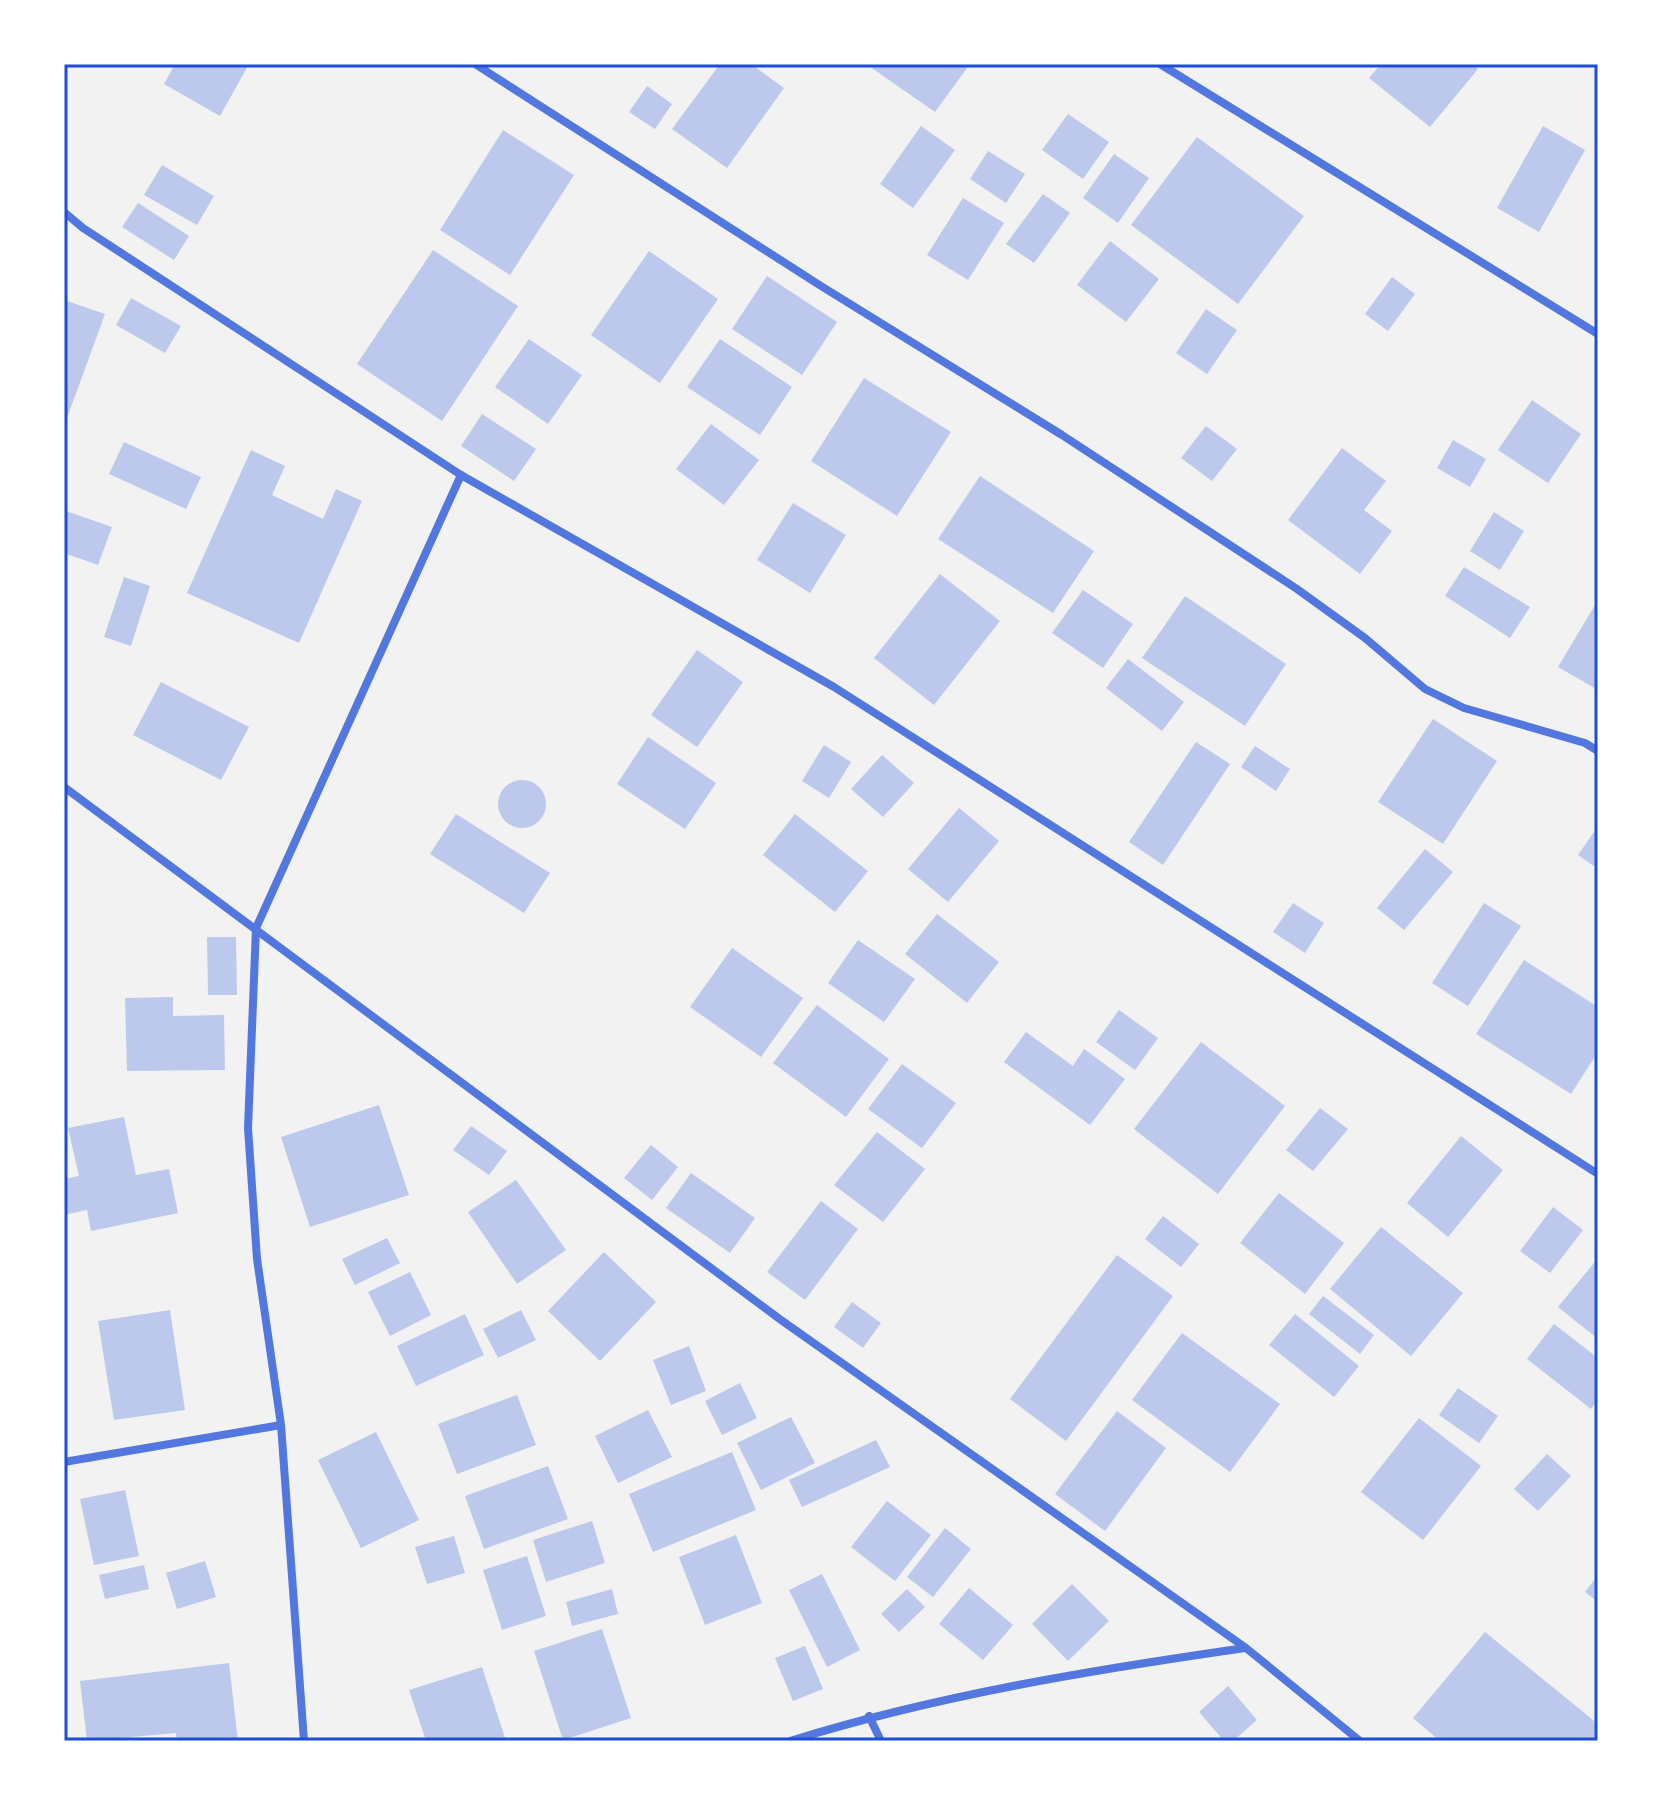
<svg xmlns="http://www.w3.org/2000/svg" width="1662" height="1805" font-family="'Fira Sans Condensed',sans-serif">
<rect width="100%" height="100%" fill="#f2f2f2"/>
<g fill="#bdc9ec">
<polygon points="175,64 249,64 220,116 164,84"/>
<polygon points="720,64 751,64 784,88 727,168 672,129"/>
<polygon points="866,64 970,64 935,112"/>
<polygon points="1381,64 1472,64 1478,69 1430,127 1369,78"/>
<polygon points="647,86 672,104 655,129 629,112"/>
<polygon points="1068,114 1109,142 1083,179 1042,150"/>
<polygon points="921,126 955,150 913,208 880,184"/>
<polygon points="1543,126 1585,150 1539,232 1497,208"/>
<polygon points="503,130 574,175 510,275 440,230"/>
<polygon points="1197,137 1304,216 1238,304 1131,225"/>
<polygon points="988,151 1025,174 1006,203 970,179"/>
<polygon points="1114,154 1149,178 1118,223 1083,198"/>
<polygon points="162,165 214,196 197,225 144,195"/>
<polygon points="1043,194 1070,213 1034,263 1006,244"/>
<polygon points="963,198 1004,223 968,280 927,255"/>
<polygon points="138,203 189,236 174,260 122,227"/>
<polygon points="1110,241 1159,279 1126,322 1077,285"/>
<polygon points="433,250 518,306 442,421 357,364"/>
<polygon points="649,251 718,299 660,383 591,335"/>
<polygon points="767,276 837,322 802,375 732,329"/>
<polygon points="1392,277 1415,294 1388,331 1365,314"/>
<polygon points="131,298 181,326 165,353 116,325"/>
<polygon points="64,300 105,314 67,418 64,417"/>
<polygon points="1206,309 1237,330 1207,374 1176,353"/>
<polygon points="529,339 582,375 548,424 495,387"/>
<polygon points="720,339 792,387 760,435 687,387"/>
<polygon points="864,378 951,432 897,516 811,461"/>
<polygon points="1532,400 1581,434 1548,483 1498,450"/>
<polygon points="482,414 536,449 514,481 461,446"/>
<polygon points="711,424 759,460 724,505 676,469"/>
<polygon points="1206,426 1237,449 1212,481 1181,458"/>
<polygon points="1453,440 1486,459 1470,487 1437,468"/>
<polygon points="124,442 201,477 186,509 109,474"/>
<polygon points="1342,448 1386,481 1364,510 1392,531 1360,574 1288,520"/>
<polygon points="251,450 285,466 272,495 323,519 336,489 362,501 299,643 187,593"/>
<polygon points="980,476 1094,551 1053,613 938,539"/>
<polygon points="793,503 846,535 810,593 757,560"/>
<polygon points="66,511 112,527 98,565 64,553"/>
<polygon points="1494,512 1524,531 1500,570 1470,551"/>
<polygon points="1464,567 1530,607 1510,638 1445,596"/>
<polygon points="940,574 1000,621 934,705 874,658"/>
<polygon points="124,577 150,586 131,646 104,637"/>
<polygon points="1083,590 1133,624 1103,668 1052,633"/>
<polygon points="1185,596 1286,664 1245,726 1142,658"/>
<polygon points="1598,600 1598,690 1558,667"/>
<polygon points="697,650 743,682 697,747 651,715"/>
<polygon points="1128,659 1184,702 1162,731 1106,688"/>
<polygon points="161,682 249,727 221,780 133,735"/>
<polygon points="1433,719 1497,761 1443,844 1378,802"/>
<polygon points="648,737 716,783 685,829 617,784"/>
<polygon points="1196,742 1230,764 1163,865 1129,842"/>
<polygon points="824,745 851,762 829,798 802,781"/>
<polygon points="1255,746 1290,769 1276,791 1241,767"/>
<polygon points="882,755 914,783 883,817 851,789"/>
<circle cx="522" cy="804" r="24"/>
<polygon points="959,808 999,841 948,902 908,869"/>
<polygon points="456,814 550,873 524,913 430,854"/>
<polygon points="795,814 868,871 835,912 763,855"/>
<polygon points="1598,826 1598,869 1578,855"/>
<polygon points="1425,849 1453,872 1404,930 1377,908"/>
<polygon points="1293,903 1324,923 1305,953 1273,932"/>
<polygon points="1484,903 1521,926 1468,1006 1432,983"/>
<polygon points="937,914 999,962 967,1003 905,954"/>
<polygon points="207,937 236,937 237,995 208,995"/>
<polygon points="858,940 915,979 884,1022 828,983"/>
<polygon points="732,948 803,998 761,1057 690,1007"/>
<polygon points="1524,960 1598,1007 1598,1052 1571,1094 1476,1034"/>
<polygon points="173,997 173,1016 224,1015 225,1070 127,1071 125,998"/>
<polygon points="817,1005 889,1059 846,1117 773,1063"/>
<polygon points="1119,1010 1158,1038 1135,1070 1096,1042"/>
<polygon points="1026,1032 1073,1066 1084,1049 1125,1079 1090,1125 1004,1062"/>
<polygon points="1201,1042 1285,1106 1218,1194 1134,1129"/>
<polygon points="902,1064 956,1103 922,1148 868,1109"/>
<polygon points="379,1105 409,1195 310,1227 281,1137"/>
<polygon points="1320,1108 1348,1129 1313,1171 1286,1150"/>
<polygon points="124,1117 136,1175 169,1169 178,1213 91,1231 87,1210 64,1215 64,1179 79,1176 68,1128"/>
<polygon points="471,1126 507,1151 489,1175 453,1150"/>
<polygon points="877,1132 925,1169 883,1222 834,1185"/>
<polygon points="1461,1136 1503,1170 1448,1237 1407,1203"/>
<polygon points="651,1145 678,1167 652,1200 624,1178"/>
<polygon points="691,1173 755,1218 730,1253 666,1208"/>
<polygon points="516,1180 566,1250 517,1284 468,1212"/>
<polygon points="1279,1193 1344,1243 1305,1294 1240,1243"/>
<polygon points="821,1201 858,1229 805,1300 767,1272"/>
<polygon points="1553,1207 1583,1230 1550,1273 1520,1251"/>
<polygon points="1163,1216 1199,1244 1181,1267 1145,1239"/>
<polygon points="1381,1227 1463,1293 1411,1356 1330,1289"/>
<polygon points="387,1238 400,1263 355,1285 342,1259"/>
<polygon points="604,1252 656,1302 600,1361 548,1311"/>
<polygon points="1117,1255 1173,1296 1066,1441 1010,1399"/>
<polygon points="1598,1258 1598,1339 1558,1307"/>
<polygon points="410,1272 431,1315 390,1336 368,1292"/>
<polygon points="1323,1296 1374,1335 1360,1354 1309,1314"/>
<polygon points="852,1302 881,1323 863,1348 834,1327"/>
<polygon points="170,1310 185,1410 114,1420 98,1321"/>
<polygon points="521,1310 536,1340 498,1358 483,1329"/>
<polygon points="465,1314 484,1355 416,1386 397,1346"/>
<polygon points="1295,1314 1359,1366 1334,1397 1269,1345"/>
<polygon points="1554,1324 1598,1358 1598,1400 1591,1409 1527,1359"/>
<polygon points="1182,1333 1280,1404 1230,1472 1132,1400"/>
<polygon points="689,1346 706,1391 671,1405 653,1360"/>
<polygon points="740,1383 757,1418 722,1435 705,1401"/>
<polygon points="1458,1388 1498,1416 1479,1443 1439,1415"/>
<polygon points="517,1395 536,1445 457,1474 438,1424"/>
<polygon points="648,1410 672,1457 618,1483 595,1436"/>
<polygon points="1117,1411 1166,1448 1105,1531 1055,1494"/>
<polygon points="791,1417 815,1463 761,1490 737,1443"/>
<polygon points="1419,1418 1481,1466 1423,1540 1361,1492"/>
<polygon points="376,1432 419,1520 361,1548 318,1460"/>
<polygon points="876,1440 890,1467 802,1507 789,1480"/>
<polygon points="732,1452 756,1510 653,1552 629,1494"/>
<polygon points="1547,1454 1571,1476 1538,1511 1514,1489"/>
<polygon points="548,1466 568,1519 484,1549 465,1496"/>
<polygon points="125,1490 139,1556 94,1565 80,1499"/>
<polygon points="887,1501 931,1535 895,1581 851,1547"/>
<polygon points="592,1521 605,1563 546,1582 533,1540"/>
<polygon points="945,1528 971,1549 933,1597 907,1577"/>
<polygon points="736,1535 762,1603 705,1625 679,1557"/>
<polygon points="454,1536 465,1573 427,1584 415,1547"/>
<polygon points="527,1556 546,1616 502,1630 483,1570"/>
<polygon points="205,1561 216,1597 177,1609 166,1573"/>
<polygon points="144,1565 149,1589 105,1599 99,1575"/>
<polygon points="822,1574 860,1650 827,1667 789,1590"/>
<polygon points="1598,1575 1598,1602 1585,1592"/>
<polygon points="1072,1584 1109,1621 1068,1661 1032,1624"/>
<polygon points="969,1588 1013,1625 983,1660 939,1624"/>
<polygon points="612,1589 618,1614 572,1626 566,1602"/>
<polygon points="907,1589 925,1607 899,1632 881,1614"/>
<polygon points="602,1629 631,1718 563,1740 534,1651"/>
<polygon points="1485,1632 1598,1724 1598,1741 1440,1741 1413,1718"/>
<polygon points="805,1646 823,1689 793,1701 775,1658"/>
<polygon points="229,1663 238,1741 177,1741 176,1733 87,1741 80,1681"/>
<polygon points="482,1667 506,1741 426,1741 409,1690"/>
<polygon points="1228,1686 1257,1720 1233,1741 1224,1741 1199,1712"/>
</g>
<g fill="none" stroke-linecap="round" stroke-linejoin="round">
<g stroke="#5277de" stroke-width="8">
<polyline points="475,64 821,286 1062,435 1297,589 1365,638 1425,689 1464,708 1585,743 1598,751"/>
<polyline points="1160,64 1598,334"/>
<polyline points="64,212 83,228 461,475 834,687 1598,1174"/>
<polyline points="64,787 781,1320 1246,1648 1360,1741"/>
<polyline points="64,1462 281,1425"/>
<polyline points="869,1716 881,1741"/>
<polyline points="304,1741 281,1425 257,1259 248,1128 256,928 461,475"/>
<path d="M790 1741C938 1695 1092 1670 1245 1648"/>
</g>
</g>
<rect width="1662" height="1805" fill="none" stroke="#ffffff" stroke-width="132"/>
<rect x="66" y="66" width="1530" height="1673" fill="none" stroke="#1d4ed8" stroke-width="3"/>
</svg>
